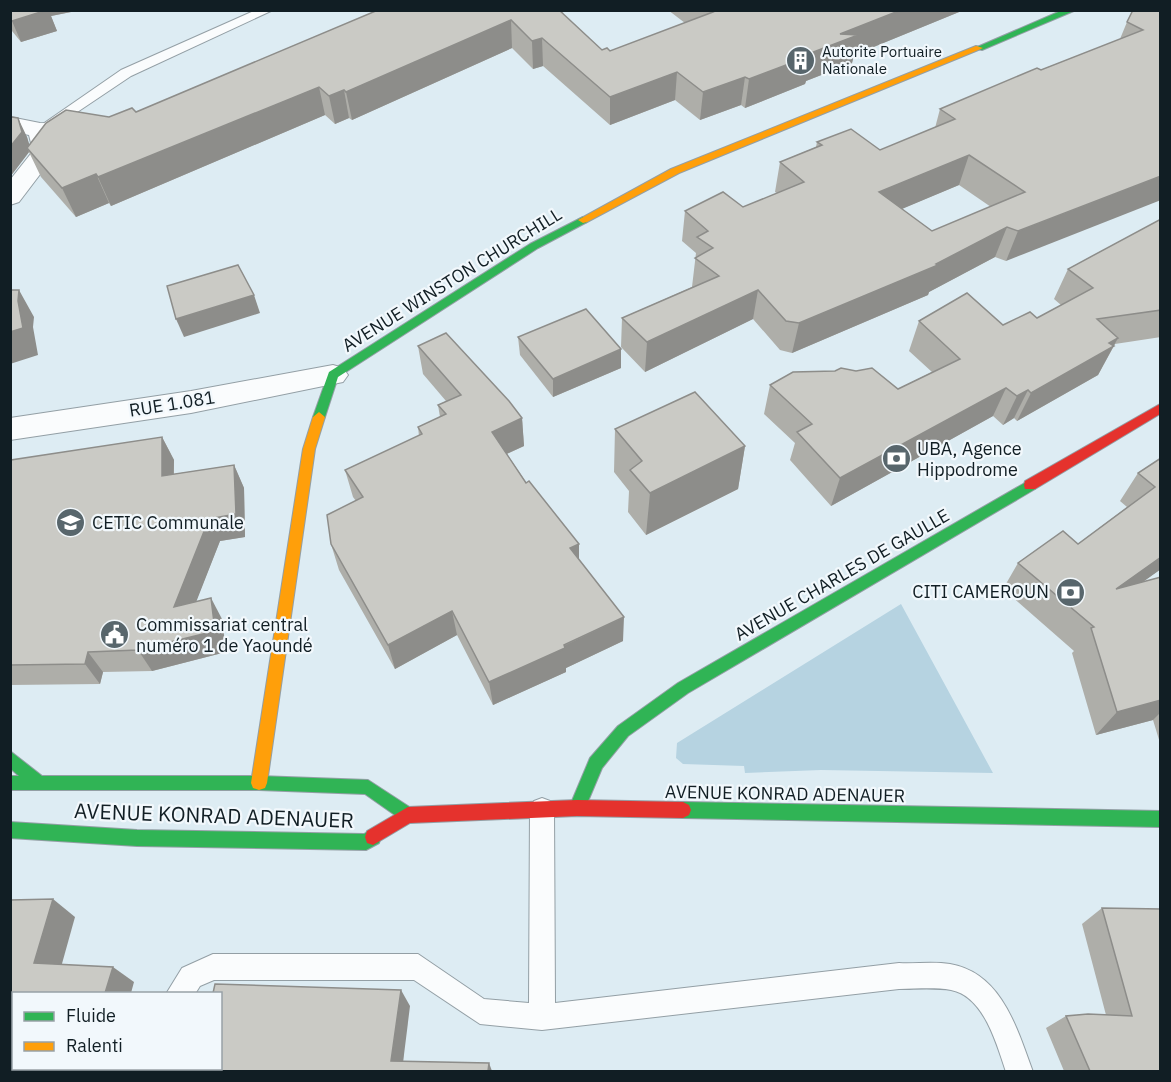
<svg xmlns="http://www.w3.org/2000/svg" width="1171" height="1082" font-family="'IBM Plex Sans',sans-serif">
<rect width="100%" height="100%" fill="#ddecf3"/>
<polygon fill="#b6d3e1" points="901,604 993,773 821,770 745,773 744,766 683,764 676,758 677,743"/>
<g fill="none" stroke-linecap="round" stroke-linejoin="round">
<defs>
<g id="lane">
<polygon points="256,10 273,10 131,76 52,129 47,130 40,126 121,70"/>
<path d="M542 798 550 801 554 809 555 1003 899 963C916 964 933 961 950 964 1002 973 1017 1029 1033 1072H1006C997 1045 984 996 951 990 934 987 916 989 899 989L542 1030 480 1024 414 980H214L200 986 195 994H166L182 968 213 954H418L484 999 529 1003 530 809 534 801Z"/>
<polygon points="152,1068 178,1068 177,1072 151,1072"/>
</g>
<g id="street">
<polygon points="10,117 40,123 94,124 98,129 94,134 53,137 57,152 19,202 10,205 10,180 33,151 29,135 10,131"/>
<polygon points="333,365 343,368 348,375 343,382 191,413 10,440 10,418 191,391"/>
</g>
<g id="fast">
<polygon points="1063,10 1076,10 982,50 975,48"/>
<polygon points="583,217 587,218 587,222 538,248 338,377 325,417 323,420 315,420 313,417 329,372 530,244"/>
<polygon points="1030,480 1036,485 1035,489 688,693 628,736 602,768 583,813 577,816 571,813 569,808 590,758 618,726 678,683"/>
<polygon points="10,751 42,776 259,776 368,780 414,810 416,815 414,820 408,823 402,820 365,794 259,790 10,790 10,776 19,776 10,768"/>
<polygon points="683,802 1160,811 1160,827 683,818 677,815 675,810 677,805"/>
<polygon points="10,822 137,830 364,834 373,829 379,831 381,837 379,843 366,850 137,846 10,838"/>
</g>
<g id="slow">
<polygon points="976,46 983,48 679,173 587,222 583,223 578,220 671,169"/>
<polygon points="319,412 325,417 315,449 267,783 265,788 259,790 253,788 251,783 303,449 313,417"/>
</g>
<g id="jam">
<polygon points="1160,404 1160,414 1035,489 1025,489 1024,485 1025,481"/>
<polygon points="577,800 683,802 689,805 691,810 689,815 683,818 577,816 410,823 373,845 367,843 365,837 367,831 408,807"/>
</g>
</defs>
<use href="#lane" stroke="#939fa5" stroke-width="2"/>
<use href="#street" stroke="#939fa5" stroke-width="2"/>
<use href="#fast" stroke="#939fa5" stroke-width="2"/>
<use href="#slow" stroke="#939fa5" stroke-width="2"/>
<use href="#jam" stroke="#939fa5" stroke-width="2"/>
<use href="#lane" fill="#fafcfd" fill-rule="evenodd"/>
<use href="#street" fill="#fafcfd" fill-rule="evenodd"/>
<use href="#fast" fill="#30b455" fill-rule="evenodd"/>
<use href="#slow" fill="#ff9f0a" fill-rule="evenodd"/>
<use href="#jam" fill="#e5322d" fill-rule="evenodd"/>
</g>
<g fill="#aeaea9" fill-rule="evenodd">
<polygon points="10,10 71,10 71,12 51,16 57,31 21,42 12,31 10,32"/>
<polygon points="378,10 567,10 562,13 602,50 610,51 685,23 668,10 964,10 854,55 852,63 806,81 805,84 745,108 741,105 700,120 675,100 610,125 543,66 533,69 512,48 352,120 349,118 335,124 325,115 111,206 109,203 76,217 41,177 29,152 10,177 10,118 27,137 29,145 109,117 136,112"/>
<path d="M1161 10 1006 261 995 257 929 292 928 295 792 353 780 350 753 319 645 372 621 347 622 318 692 287 696 253 682 241 685 211 743 207 777 193 775 192 780 162 816 147 817 142 880 150 935 128 940 109 1120 39 1127 22ZM959 185 991 207 932 231 901 209Z"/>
<polygon points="1161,219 1161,337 1115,344 1098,375 1017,421 1014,418 1003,425 993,416 831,506 790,460 795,443 764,414 770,385 898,389 932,372 909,351 919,321 1003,325 1037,318 1061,305 1054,299 1068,269"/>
<polygon points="518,337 621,368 553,397 520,355"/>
<polygon points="418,346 522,418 524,446 507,454 579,560 623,641 566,668 566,672 493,705 457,635 395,669 339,570 331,544 356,501 353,497 345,470 419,436 418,427 440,417 438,405 446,401 423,374"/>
<polygon points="615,429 745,446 738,489 646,535 628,512 629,491 614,472"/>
<polygon points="162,437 174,460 174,474 234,465 244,488 245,537 220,541 196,601 222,619 226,652 152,671 103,672 100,684 10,685 10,465"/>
<polygon points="1161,458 1161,569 1142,582 1161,577 1160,743 1153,720 1096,735 1072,653 1074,651 1003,589 1018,563 1078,544 1127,507 1120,501 1138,473"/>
<polygon points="1102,908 1161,1071 1064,1071 1046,1028 1066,1016 1106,1015 1082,924"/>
</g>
<g fill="#8d8d8a">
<polygon points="45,10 71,10 71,12 51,16 57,31 21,42 12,21"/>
<polygon points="901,10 964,10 854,55 852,63 806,81 805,84 745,108 749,79 808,54 840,34"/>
<polygon points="511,20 512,48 352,120 346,92"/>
<polygon points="542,38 543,66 533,69 532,41"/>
<polygon points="677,72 675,100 610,125 610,97"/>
<polygon points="745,77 741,105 700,120 703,92"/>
<polygon points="319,87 325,115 111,206 98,177"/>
<polygon points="344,90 349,118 335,124 329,96"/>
<polygon points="18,118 27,137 31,150 27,148 29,152 10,177 10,147"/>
<polygon points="969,155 959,185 871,222 879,192"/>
<polygon points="96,174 109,203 76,217 62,188"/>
<polygon points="1161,176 1161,200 1006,261 1018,231"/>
<polygon points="1007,227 995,257 929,292 928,295 792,353 799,323 936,264"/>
<polygon points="19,290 34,317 33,327 38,355 10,364 10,332 18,301"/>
<polygon points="758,290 753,319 645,372 647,342"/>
<polygon points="254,295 260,313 184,337 176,319"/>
<polygon points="1118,338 1098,375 1017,421 1031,393"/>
<polygon points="621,349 621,368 553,397 553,379"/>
<polygon points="1006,388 993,416 831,506 840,478"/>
<polygon points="1028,390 1014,418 1003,425 1017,396"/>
<polygon points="522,418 524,446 495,459 492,432"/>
<polygon points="162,437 174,460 173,499 162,476"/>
<polygon points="745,446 738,489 646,535 650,493"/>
<polygon points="234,465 244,488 245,537 220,541 186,628 174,607 209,519"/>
<polygon points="579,544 579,570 570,548"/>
<polygon points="1161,557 1161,569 1097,615 1116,589"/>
<polygon points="211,598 222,619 226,652 152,671 138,650"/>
<polygon points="452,611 457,635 395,669 388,645"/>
<polygon points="624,617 623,641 566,668 566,672 493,705 489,682"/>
<polygon points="88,652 103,672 100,684 85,664"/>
<polygon points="1161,700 1161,712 1153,720 1096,735 1117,712"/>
<polygon points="53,899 75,917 58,978 34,963"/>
<polygon points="113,967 134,982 131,993 105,993"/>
<polygon points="401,990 410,1006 402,1071 391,1061"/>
<polygon points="489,1063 492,1071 488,1071"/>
<polygon points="84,1068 110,1068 109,1071 83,1071"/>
</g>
<g fill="#cacac5" stroke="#8d8d8a" stroke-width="1.5" fill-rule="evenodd">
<polygon points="10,10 47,10 12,21 10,19"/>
<polygon points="378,10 559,10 602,50 607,48 610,51 713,12 710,10 901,10 840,34 858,35 808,54 810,56 749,79 745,77 703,92 677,72 610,97 542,38 532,41 511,20 346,92 344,90 329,96 319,87 98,177 96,174 62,188 27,148 46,123 66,110 109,117 132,108 136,112"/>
<path d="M1133 10H1161V176L1018 231 1007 227 936 264 938 265 799 323 786 321 758 290 647 342 622 318 719 276 695 258 713 248 697 237 708 231 685 211 723 192 743 207 804 182 780 162 822 145 817 142 851 129 880 150 955 119 940 109 1037 68 1041 70 1143 30 1127 22ZM969 155 1025 192 932 231 879 192Z"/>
<polygon points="12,117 18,118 22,132 10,147 10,118"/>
<polygon points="1161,219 1161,310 1097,319 1118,338 1109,343 1114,346 1031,393 1028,390 1017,396 1006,388 840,478 797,432 812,424 770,385 793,372 835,371 841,368 856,371 872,368 898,389 960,359 919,321 967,293 1003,325 1030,312 1037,318 1093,288 1068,269"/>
<polygon points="238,265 254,295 176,319 167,286"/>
<polygon points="10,290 19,290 18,301 23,328 10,332"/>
<polygon points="586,309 621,349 553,379 518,337"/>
<polygon points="446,333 509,401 522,418 492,432 526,483 529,481 579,544 570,548 624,617 564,645 565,648 489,682 452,611 388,645 331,544 327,515 363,497 345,470 422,434 418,427 446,414 438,405 461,395 418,346"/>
<polygon points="695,392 745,446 650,493 630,470 642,461 615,429"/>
<polygon points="162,437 162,476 234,465 236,514 209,519 174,607 211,598 215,631 138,650 88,652 85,664 10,665 10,465 11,460"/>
<polygon points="1161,458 1161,557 1116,589 1161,577 1161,700 1117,712 1091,628 1094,627 1018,563 1063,531 1078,544 1155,487 1138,473"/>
<polygon points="53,899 34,963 113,967 105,993 14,993 14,1068 84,1068 83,1071 10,1071 10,900"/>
<polygon points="1102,908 1161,909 1161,1071 1090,1071 1066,1016 1088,1014 1132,1016"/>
<polygon points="215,984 401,990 391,1061 489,1063 488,1071 204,1071 205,1068 220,1068 220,993 213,993"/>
</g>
<defs>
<symbol id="building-disc" viewBox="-11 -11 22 22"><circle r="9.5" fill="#58666c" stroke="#f2f8fc"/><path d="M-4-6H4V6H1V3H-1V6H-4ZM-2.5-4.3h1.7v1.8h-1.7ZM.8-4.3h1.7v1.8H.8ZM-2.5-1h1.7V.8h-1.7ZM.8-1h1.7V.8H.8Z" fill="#fff"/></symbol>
<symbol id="bank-disc" viewBox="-11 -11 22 22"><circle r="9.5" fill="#58666c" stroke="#f2f8fc"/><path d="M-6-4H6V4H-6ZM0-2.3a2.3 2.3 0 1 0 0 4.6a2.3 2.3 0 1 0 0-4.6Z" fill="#fff"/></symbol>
<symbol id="school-disc" viewBox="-11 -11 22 22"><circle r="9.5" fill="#58666c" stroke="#f2f8fc"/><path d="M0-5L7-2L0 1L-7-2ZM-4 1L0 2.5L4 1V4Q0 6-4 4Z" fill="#fff"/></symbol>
<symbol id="civic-disc" viewBox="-11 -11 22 22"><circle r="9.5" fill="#58666c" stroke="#f2f8fc"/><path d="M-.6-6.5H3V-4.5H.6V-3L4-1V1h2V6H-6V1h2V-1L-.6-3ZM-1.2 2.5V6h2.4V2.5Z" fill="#fff"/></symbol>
</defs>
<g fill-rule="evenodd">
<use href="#building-disc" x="784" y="44" width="33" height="33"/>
<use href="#bank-disc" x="880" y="442" width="33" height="33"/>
<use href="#school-disc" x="54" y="506" width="33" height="33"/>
<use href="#bank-disc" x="1054" y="576" width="33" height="33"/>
<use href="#civic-disc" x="98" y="618" width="33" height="33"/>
</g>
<g text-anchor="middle" stroke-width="4.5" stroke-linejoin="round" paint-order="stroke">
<g font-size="15" fill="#111e24" stroke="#f2f8fc" text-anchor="start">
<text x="822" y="57">Autorite Portuaire<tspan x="822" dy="17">Nationale</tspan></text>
</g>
<g font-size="18" fill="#111e24" stroke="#f2f8fc">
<text transform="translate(452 280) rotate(-32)" y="6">AVENUE WINSTON CHURCHILL</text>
<text transform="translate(172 404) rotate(-9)" y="6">RUE 1.081</text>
<text transform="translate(842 575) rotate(-30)" y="6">AVENUE CHARLES DE GAULLE</text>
<text transform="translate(785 794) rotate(1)" y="6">AVENUE KONRAD ADENAUER</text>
</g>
<g font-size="18" fill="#111e24" stroke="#f2f8fc" text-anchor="start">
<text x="917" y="455">UBA, Agence<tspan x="917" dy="21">Hippodrome</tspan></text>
<text x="92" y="529">CETIC Communale</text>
<text x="1049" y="598" text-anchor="end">CITI CAMEROUN</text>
<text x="136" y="631">Commissariat central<tspan x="136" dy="21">numéro 1 de Yaoundé</tspan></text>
</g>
<g font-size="21" fill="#111e24" stroke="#f2f8fc">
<text transform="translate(214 816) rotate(2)" y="7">AVENUE KONRAD ADENAUER</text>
</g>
</g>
<rect width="1171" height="1082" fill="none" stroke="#111e24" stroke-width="24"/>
<rect x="12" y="992" width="210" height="78" fill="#f2f8fc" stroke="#98a1a6" stroke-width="1.5"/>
<rect x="24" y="1012" width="30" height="9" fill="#30b455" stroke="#98a1a6" stroke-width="1.5"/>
<text x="66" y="1022" font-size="18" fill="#111e24">Fluide</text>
<rect x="24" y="1042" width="30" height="9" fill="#ff9f0a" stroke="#98a1a6" stroke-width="1.5"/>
<text x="66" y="1052" font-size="18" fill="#111e24">Ralenti</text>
</svg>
